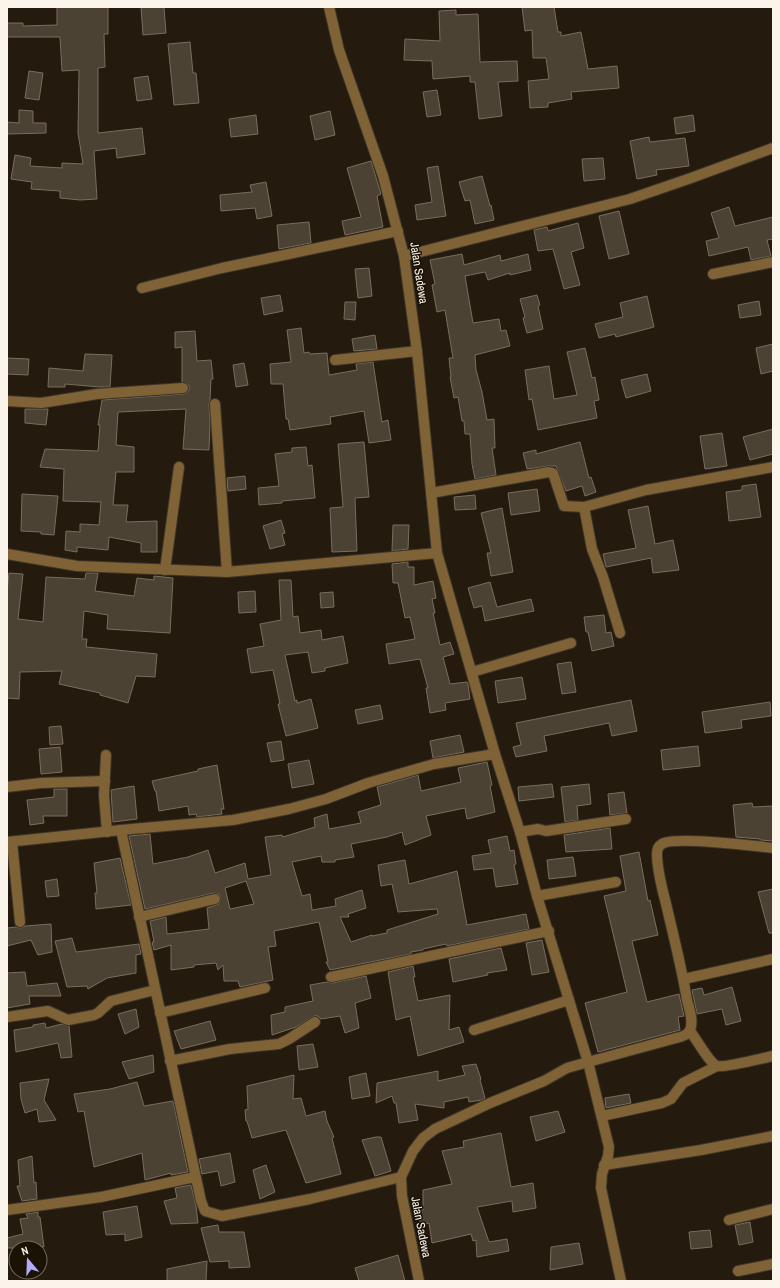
<svg xmlns="http://www.w3.org/2000/svg" width="780" height="1288" font-family="'Archivo Narrow',sans-serif">
<rect width="100%" height="100%" fill="#241b0e"/>
<g fill="#4c4233" stroke="#786d5e" fill-rule="evenodd">
<polygon points="57,7 108,7 108,34 104,34 105,67 98,68 98,133 142,128 145,154 117,158 116,148 94,151 97,199 80,200 60,198 60,191 31,189 32,182 11,179 15,155 31,158 30,166 62,168 62,163 83,164 78,133 79,70 62,71 60,37 7,37 7,23 23,23 23,26 57,25"/>
<polygon points="141,7 164,7 166,33 143,35"/>
<polygon points="522,7 554,7 558,32 561,32 561,36 581,32 588,69 617,66 619,88 571,92 572,99 548,103 548,107 530,108 528,81 549,79 546,58 533,58 532,30 525,31"/>
<polygon points="456,10 456,15 478,14 480,62 517,61 518,81 498,82 502,116 479,119 475,82 470,82 470,76 433,79 432,61 404,60 405,39 440,41 439,11"/>
<polygon points="190,42 193,73 196,73 199,103 174,105 168,44"/>
<polygon points="29,71 43,73 39,100 25,98"/>
<polygon points="148,76 152,99 137,101 134,78"/>
<polygon points="437,90 441,115 427,117 423,92"/>
<polygon points="19,110 33,111 33,123 46,123 46,133 7,134 7,122 19,123"/>
<polygon points="330,111 335,135 315,140 310,116"/>
<polygon points="256,115 258,134 231,137 229,119"/>
<polygon points="693,115 695,131 676,134 674,118"/>
<polygon points="649,137 650,142 685,138 689,166 656,170 657,175 637,179 630,141"/>
<polygon points="603,158 605,179 584,181 582,159"/>
<polygon points="371,161 381,194 377,196 383,227 345,235 342,221 361,217 347,168"/>
<polygon points="438,166 446,216 417,220 415,205 432,202 427,168"/>
<polygon points="482,176 490,206 491,205 494,220 475,224 470,200 465,201 459,182"/>
<polygon points="266,182 272,216 257,219 255,208 221,211 220,195 252,192 250,185"/>
<polygon points="729,207 735,226 773,217 773,239 767,240 771,256 751,260 748,247 709,256 706,241 719,238 711,213"/>
<polygon points="619,211 629,254 609,259 599,216"/>
<polygon points="309,222 311,243 279,249 277,225"/>
<polygon points="578,223 584,248 571,252 580,285 564,289 553,249 538,251 534,230 547,227 548,231"/>
<polygon points="462,254 464,265 500,255 501,261 528,254 531,270 510,275 510,273 488,280 485,272 465,276 473,323 499,319 501,331 506,330 510,346 475,355 476,370 482,392 487,420 494,419 495,448 492,448 496,475 475,479 472,464 470,434 465,434 464,421 462,421 458,397 454,398 450,377 451,377 449,358 453,358 445,310 437,312 432,285 435,284 430,260"/>
<polygon points="369,268 372,296 358,298 355,269"/>
<polygon points="280,295 283,311 264,315 261,298"/>
<polygon points="537,295 540,305 538,306 543,329 527,333 523,318 525,317 520,299"/>
<polygon points="647,296 654,327 616,337 615,334 599,338 595,324 623,317 620,303"/>
<polygon points="759,301 761,315 740,318 738,305"/>
<polygon points="345,302 356,302 355,320 344,319"/>
<polygon points="301,328 304,353 309,352 310,354 327,353 329,375 357,370 356,364 373,362 382,422 388,420 391,440 369,443 364,411 330,417 331,424 290,430 288,419 286,419 283,384 271,384 270,364 291,362 287,330"/>
<polygon points="195,331 197,361 211,360 213,379 211,379 210,400 209,404 210,422 209,450 183,449 186,409 118,412 116,445 134,447 134,472 116,472 113,505 128,505 126,522 157,521 157,552 141,552 141,543 109,537 108,550 77,547 77,552 65,550 66,531 80,532 80,524 99,525 101,502 63,501 64,469 40,467 45,449 98,451 100,425 98,425 102,400 183,394 187,393 189,390 189,385 182,382 182,347 175,348 175,332"/>
<polygon points="375,335 377,349 354,351 352,339"/>
<polygon points="773,344 773,371 761,374 756,348"/>
<polygon points="585,348 592,378 595,377 599,400 594,401 597,418 538,430 532,399 529,400 525,370 549,366 554,399 577,395 567,352"/>
<polygon points="85,354 112,355 110,387 100,387 65,384 65,387 48,387 49,368 83,371"/>
<polygon points="7,358 29,359 28,375 7,374"/>
<polygon points="244,363 248,385 236,387 233,365"/>
<polygon points="647,374 651,391 626,398 621,380"/>
<polygon points="25,409 48,409 46,425 25,423"/>
<polygon points="773,429 773,454 750,460 743,437"/>
<polygon points="722,433 727,466 705,469 700,436"/>
<polygon points="364,442 369,497 355,498 357,551 332,552 330,508 343,507 338,444"/>
<polygon points="580,442 589,478 591,477 596,492 585,496 582,486 566,491 556,466 548,466 527,469 523,453 536,450 536,454"/>
<polygon points="306,447 308,466 312,465 315,498 282,501 282,503 259,505 258,488 279,486 275,454 292,452 292,448"/>
<polygon points="245,476 246,489 228,491 227,478"/>
<polygon points="756,484 761,517 729,521 726,492 742,490 742,486"/>
<polygon points="537,489 540,511 511,515 508,493"/>
<polygon points="22,494 58,496 54,535 41,534 41,532 21,531"/>
<polygon points="475,495 476,509 455,510 454,497"/>
<polygon points="648,506 655,544 673,540 679,570 653,573 651,558 606,567 603,554 636,548 628,510"/>
<polygon points="502,508 513,572 491,576 487,553 491,553 481,513"/>
<polygon points="281,520 285,533 282,534 285,545 270,549 263,526"/>
<polygon points="393,525 409,525 408,549 392,551"/>
<polygon points="408,562 408,567 414,567 414,585 433,581 436,598 432,599 435,613 433,613 440,645 450,642 454,654 443,657 450,684 467,682 468,684 470,699 445,703 446,710 430,713 426,688 428,688 420,659 389,664 386,644 415,639 410,617 405,618 398,583 393,583 392,564"/>
<polygon points="9,573 23,574 18,619 43,622 46,577 85,579 86,573 98,573 95,591 134,596 137,578 154,580 154,576 173,578 170,633 107,629 108,615 84,611 82,639 87,639 86,647 157,654 155,677 136,676 128,703 100,695 100,693 59,684 62,671 20,672 19,699 7,698 7,592"/>
<polygon points="279,580 291,580 293,617 298,616 300,633 321,630 322,640 343,636 348,663 325,668 325,671 312,673 308,652 285,655 295,701 297,700 297,703 311,699 318,728 286,736 278,704 280,704 273,670 251,673 247,649 264,646 260,624 281,620"/>
<polygon points="490,582 497,607 531,599 534,611 485,621 482,606 474,608 468,588"/>
<polygon points="255,591 256,612 239,613 238,592"/>
<polygon points="333,592 334,607 321,608 320,593"/>
<polygon points="604,615 606,633 611,632 614,646 592,651 588,632 586,632 584,617"/>
<polygon points="571,662 576,692 562,694 557,664"/>
<polygon points="522,677 526,699 498,703 495,681"/>
<polygon points="631,700 637,731 612,736 609,723 544,736 547,751 516,757 513,747 521,745 516,723"/>
<polygon points="770,702 771,716 741,720 742,728 705,733 702,712"/>
<polygon points="380,705 383,719 358,724 355,710"/>
<polygon points="61,726 63,744 50,745 49,727"/>
<polygon points="460,735 464,752 433,758 430,741"/>
<polygon points="281,741 284,760 271,762 267,743"/>
<polygon points="698,746 700,766 663,770 661,750"/>
<polygon points="60,747 62,772 41,774 39,749"/>
<polygon points="309,760 314,784 292,788 288,764"/>
<path d="M487 762 492 785 490 786 495 812 467 819 465 808 426 816 431 835 405 845 402 832 387 837 351 844 354 857 335 860V862H322L321 856 292 862 302 896 310 894 312 910 336 906 335 899 362 890 366 908 348 914 349 917H340L351 942 372 935V936L387 933V930L438 914 437 909 398 912 392 884 381 886 378 865 405 860 409 884 457 871 467 925 526 914 529 929 447 946 446 944 423 949V950L411 952V954L330 970 326 962H328L319 922 274 931 276 946 268 947 273 980 240 987 238 981H224L223 965 218 970 216 963 194 965V967L171 970V945L154 950 152 942H154L150 921 166 917 167 934 209 929 207 908 219 904 221 898 219 894 214 893 145 909 129 836 150 834 153 864 188 857 208 850 215 873 245 863 248 879 271 875 265 837 282 835 283 837 315 827 314 818 327 814 329 829 361 823 358 812 381 805 377 787 418 775 421 791 461 782 458 768ZM246 881 254 904 230 909 225 888Z"/>
<polygon points="217,765 224,809 221,809 222,814 197,817 196,814 189,815 188,806 159,811 156,791 155,791 152,781 198,771 198,769"/>
<polygon points="552,784 554,797 519,801 518,787"/>
<polygon points="589,784 591,804 577,806 578,820 565,822 561,787"/>
<polygon points="134,786 137,819 113,822 111,790"/>
<polygon points="54,789 67,789 67,816 43,816 44,823 30,825 27,800 54,797"/>
<polygon points="624,792 627,813 610,815 608,794"/>
<polygon points="752,803 753,807 773,806 773,841 760,840 760,839 736,837 733,805"/>
<polygon points="610,828 612,849 566,852 564,835"/>
<polygon points="507,836 510,851 514,850 516,864 514,865 518,884 496,887 493,868 474,870 472,856 491,853 488,840"/>
<polygon points="639,852 648,901 650,900 658,935 632,941 647,1002 679,994 684,1016 678,1017 680,1030 598,1052 585,1003 627,992 604,896 626,891 620,856"/>
<polygon points="573,857 576,876 549,879 547,860"/>
<polygon points="120,858 131,905 96,909 95,893 97,893 94,863"/>
<polygon points="57,879 59,896 47,897 45,881"/>
<polygon points="773,889 773,933 769,933 758,892"/>
<polygon points="51,924 52,952 38,955 31,940 7,946 7,928 16,927 20,928 25,926"/>
<polygon points="72,938 76,952 139,944 141,954 136,955 136,973 107,978 88,989 87,986 67,987 55,941"/>
<polygon points="542,940 549,972 532,975 526,943"/>
<polygon points="501,948 507,970 487,973 488,975 453,982 449,959"/>
<polygon points="413,966 415,977 413,977 418,1001 450,995 449,1030 459,1027 464,1042 418,1056 410,1016 396,1020 388,972"/>
<polygon points="25,972 27,986 57,983 61,996 29,996 30,1004 7,1008 7,973"/>
<polygon points="366,976 371,998 355,1003 359,1028 345,1033 340,1016 321,1019 318,1016 314,1016 296,1027 272,1035 271,1015 285,1012 285,1007 313,1001 310,985 327,982 332,983"/>
<polygon points="732,987 741,1021 726,1025 722,1009 697,1014 692,990 702,988 704,995"/>
<polygon points="136,1009 139,1027 125,1034 118,1014"/>
<polygon points="210,1021 216,1040 181,1049 174,1031"/>
<polygon points="45,1023 46,1028 62,1024 69,1026 72,1057 61,1058 58,1043 16,1052 14,1030 33,1027 33,1025"/>
<polygon points="313,1044 318,1067 299,1070 297,1046"/>
<polygon points="153,1055 154,1072 129,1079 122,1062"/>
<polygon points="476,1064 481,1079 480,1080 485,1098 482,1100 469,1102 468,1097 444,1102 444,1108 415,1104 418,1120 399,1123 396,1103 394,1103 392,1096 376,1103 377,1083 438,1071 438,1081 465,1075 462,1066"/>
<polygon points="366,1073 370,1096 352,1099 349,1077"/>
<polygon points="294,1075 293,1099 301,1098 306,1116 325,1111 327,1121 334,1137 332,1138 341,1174 306,1183 286,1130 252,1138 247,1121 246,1121 245,1110 248,1109 247,1086"/>
<polygon points="49,1079 44,1100 56,1120 39,1122 37,1109 25,1113 21,1099 20,1083"/>
<polygon points="137,1082 144,1106 173,1101 188,1172 171,1175 171,1173 145,1180 142,1153 94,1167 84,1111 78,1112 74,1094 110,1089"/>
<polygon points="629,1094 631,1103 606,1108 605,1098"/>
<polygon points="558,1111 565,1132 536,1141 530,1117"/>
<polygon points="501,1133 511,1187 533,1183 536,1208 513,1212 512,1201 477,1207 489,1242 507,1239 509,1251 477,1257 476,1240 473,1241 471,1234 432,1243 429,1223 421,1225 417,1212 423,1210 423,1190 452,1184 442,1151 464,1147 463,1141"/>
<polygon points="376,1137 381,1137 391,1171 375,1176 362,1140"/>
<polygon points="230,1153 235,1182 221,1186 218,1171 202,1174 199,1159"/>
<polygon points="32,1156 34,1183 36,1182 37,1199 22,1201 17,1186 20,1186 18,1160"/>
<polygon points="266,1165 275,1192 260,1199 253,1170"/>
<polygon points="191,1185 196,1206 198,1223 171,1224 164,1201 177,1198 175,1188"/>
<polygon points="137,1206 142,1237 125,1241 125,1234 106,1235 103,1212"/>
<polygon points="38,1212 38,1217 40,1217 44,1247 21,1245 22,1248 7,1248 7,1238 23,1234 20,1219 28,1218 26,1214"/>
<polygon points="750,1222 753,1242 739,1245 735,1225"/>
<polygon points="218,1225 219,1232 244,1232 250,1267 229,1268 229,1261 210,1262 201,1228"/>
<polygon points="710,1230 712,1247 691,1249 689,1232"/>
<polygon points="579,1243 583,1264 550,1270 551,1247"/>
<polygon points="398,1255 405,1281 359,1281 355,1268"/>
<polygon points="207,1261 206,1281 167,1281 167,1269"/>
</g>
<g fill="none" stroke-linecap="round" stroke-linejoin="round">
<defs>
<g id="minor">
<polyline points="329,7 339,50 383,176 404,256 417,351 437,553 495,754 520,832 537,896 588,1062 567,1068 544,1081 490,1103 435,1129 423,1138 413,1151 401,1177 402,1196 419,1281"/>
<polyline points="404,256 630,199 691,178 773,148"/>
<polyline points="713,274 773,262"/>
<polyline points="142,288 222,268 398,231"/>
<polyline points="335,360 417,351"/>
<polyline points="7,401 41,403 97,394 183,388"/>
<polyline points="215,404 227,572"/>
<polyline points="431,493 549,472 553,473 564,506 584,507 646,490 773,467"/>
<polyline points="584,507 592,549 603,577 620,633"/>
<polyline points="7,554 77,566 227,572 437,553"/>
<polyline points="165,570 179,467"/>
<polyline points="472,672 571,643"/>
<polyline points="106,755 104,795 107,832"/>
<polyline points="7,787 41,783 105,781"/>
<polyline points="121,830 201,1201 205,1211 222,1216 310,1199 401,1177"/>
<polyline points="520,832 538,829 546,831 626,819"/>
<polyline points="7,842 121,830 233,820 289,809 326,799 368,783 434,764 495,754"/>
<polyline points="12,842 20,922"/>
<polyline points="537,896 616,882"/>
<polyline points="139,917 215,899"/>
<polyline points="331,977 549,931"/>
<polyline points="684,979 773,959"/>
<polyline points="160,1013 265,988"/>
<polyline points="7,1017 48,1011 68,1020 94,1015 98,1013 111,1001 155,990"/>
<polyline points="474,1030 569,1000"/>
<path d="M690 1031C695 1037 710 1064 717 1066 724 1068 763 1058 773 1056"/>
<polyline points="170,1061 230,1049 279,1044 289,1039 315,1022"/>
<polyline points="602,1116 662,1103 671,1099 683,1083 717,1066"/>
<polyline points="604,1165 701,1150 773,1136"/>
<polyline points="7,1210 101,1197 195,1177"/>
<polyline points="729,1220 773,1209"/>
<polyline points="738,1271 773,1264"/>
<path d="M621 1281 601 1188 602 1174 608 1156 609 1147 588 1062 676 1038C681 1037 688 1035 690 1030 694 1021 689 1008 687 1000 682 969 674 938 667 908 663 891 657 872 657 854 657 850 658 846 662 844 672 836 757 846 773 848"/>
</g>
</defs>
<use href="#minor" stroke="#3e3529" stroke-width="12"/>
<use href="#minor" stroke="#7f6235" stroke-width="10"/>
</g>
<g text-anchor="middle" stroke-width="3" stroke-linejoin="round" paint-order="stroke">
<g font-size="12" fill="#faf4eb" stroke="#1a1205">
<text transform="translate(419 273) rotate(81)" y="4">Jalan Sadewa</text>
<text transform="translate(421 1227) rotate(79)" y="4">Jalan Sadewa</text>
</g>
</g>
<rect width="780" height="1288" fill="none" stroke="#faf4eb" stroke-width="16"/>
<g transform="translate(28 1260) rotate(341)"><circle r="19" fill="#1a1205" stroke="#746c61"/>
<path d="M0-3L7 15L0 10L-7 15Z" fill="#b3adf9"/>
<text y="-6" font-size="11" font-weight="bold" text-anchor="middle" fill="#faf4eb">N</text>
</g>
</svg>
